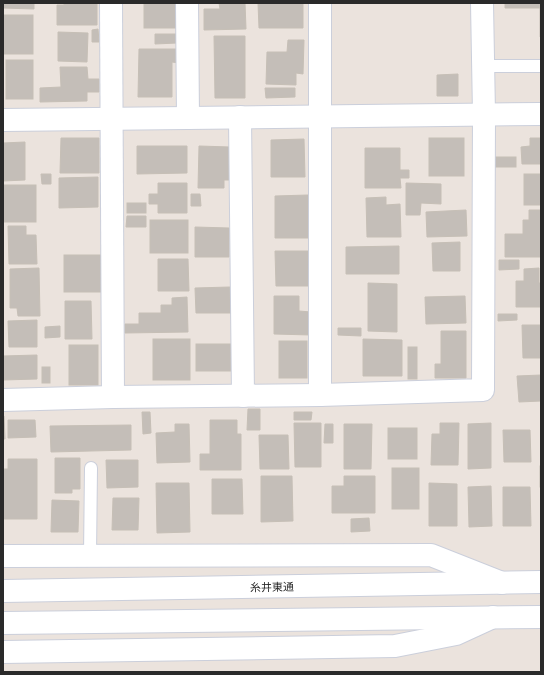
<svg xmlns="http://www.w3.org/2000/svg" width="544" height="675" font-family="Jost,'Noto Sans JP',sans-serif">
<rect width="100%" height="100%" fill="#ebe3dd"/>
<g fill="#c4beb8" stroke="#c6bfb6">
<polygon points="3,3 34,3 34,9 3,8"/>
<polygon points="64,3 97,3 97,25 57,25 57,5 64,5"/>
<rect x="144" y="3" width="32" height="25"/>
<polygon points="219,3 245,3 246,29 204,30 204,9 220,9"/>
<polygon points="258,3 303,3 303,28 259,28"/>
<polygon points="505,3 541,3 541,37 540,37 540,8 505,8"/>
<rect x="3" y="15" width="30" height="39"/>
<polygon points="98,29 99,42 92,42 92,30"/>
<polygon points="58,32 88,33 87,62 58,61"/>
<polygon points="155,34 176,34 177,43 155,44"/>
<polygon points="214,36 245,36 245,98 215,98"/>
<polygon points="288,40 304,40 303,74 296,73 296,85 266,84 267,52 287,52"/>
<polygon points="139,49 179,49 179,63 172,62 172,97 138,97"/>
<rect x="6" y="60" width="27" height="39"/>
<polygon points="60,67 87,67 88,79 99,79 99,92 87,92 87,101 40,102 40,88 61,87"/>
<polygon points="458,74 458,96 437,96 437,75"/>
<polygon points="265,88 295,88 295,97 266,98"/>
<polygon points="61,138 99,138 99,173 60,173"/>
<rect x="429" y="138" width="35" height="38"/>
<polygon points="530,138 541,138 541,164 522,164 521,147 530,146"/>
<polygon points="304,139 305,177 271,177 271,140"/>
<polygon points="25,142 25,180 3,181 3,143"/>
<polygon points="137,146 187,146 187,173 137,174"/>
<polygon points="199,146 230,147 229,180 224,180 224,188 198,188"/>
<polygon points="365,148 400,148 400,170 409,170 409,178 400,178 401,188 365,188"/>
<rect x="495" y="157" width="21" height="10"/>
<polygon points="41,174 51,174 51,184 42,184"/>
<rect x="524" y="174" width="17" height="31"/>
<polygon points="98,177 98,207 59,208 59,178"/>
<polygon points="158,183 187,183 187,213 158,213 158,204 149,204 149,194 158,194"/>
<polygon points="406,183 441,184 441,204 421,203 420,215 406,215"/>
<rect x="3" y="185" width="33" height="37"/>
<polygon points="191,194 200,194 201,206 191,206"/>
<polygon points="308,195 308,238 275,238 275,196"/>
<polygon points="386,197 386,205 400,204 401,237 367,237 366,198"/>
<rect x="127" y="203" width="19" height="10"/>
<polygon points="466,210 467,236 427,237 426,212"/>
<polygon points="529,210 541,210 541,257 505,257 505,234 523,234 523,220 529,220"/>
<polygon points="127,216 146,216 146,227 126,227"/>
<rect x="150" y="220" width="38" height="33"/>
<polygon points="8,226 26,226 26,235 36,235 37,264 9,264"/>
<polygon points="195,227 229,228 229,257 195,257"/>
<polygon points="460,242 460,271 433,271 432,243"/>
<polygon points="399,246 399,274 346,274 346,247"/>
<polygon points="275,251 308,251 309,286 276,286"/>
<rect x="64" y="255" width="37" height="37"/>
<polygon points="158,259 188,259 189,291 158,291"/>
<polygon points="499,260 519,260 519,269 499,270"/>
<polygon points="39,268 40,316 18,316 17,308 10,308 10,269"/>
<polygon points="539,268 539,283 541,283 541,307 516,307 516,281 524,281 524,269"/>
<polygon points="368,283 397,284 397,332 368,331"/>
<polygon points="230,287 231,313 196,313 195,288"/>
<polygon points="274,296 299,296 299,311 311,312 311,335 274,334"/>
<polygon points="465,296 466,323 426,324 425,297"/>
<polygon points="187,297 188,332 125,333 125,324 139,324 139,313 161,313 161,305 172,305 172,298"/>
<polygon points="65,301 91,301 92,339 65,339"/>
<polygon points="498,314 517,314 517,320 498,321"/>
<polygon points="37,320 37,347 9,347 8,321"/>
<polygon points="522,325 541,325 541,358 523,358"/>
<polygon points="60,326 60,337 45,338 45,327"/>
<polygon points="338,328 361,328 361,336 338,335"/>
<polygon points="441,331 466,331 466,378 435,378 435,364 441,364"/>
<rect x="153" y="339" width="37" height="41"/>
<polygon points="363,339 402,340 402,376 363,376"/>
<rect x="279" y="341" width="28" height="37"/>
<rect x="196" y="344" width="35" height="27"/>
<rect x="69" y="345" width="29" height="40"/>
<rect x="408" y="347" width="9" height="32"/>
<polygon points="37,355 37,379 3,380 3,356"/>
<rect x="42" y="367" width="8" height="16"/>
<polygon points="541,375 541,401 519,402 517,376"/>
<polygon points="248,409 260,409 260,430 247,430"/>
<polygon points="142,412 150,412 151,433 143,434"/>
<polygon points="294,412 312,412 311,420 294,420"/>
<polygon points="3,416 4,416 5,439 3,439"/>
<polygon points="8,420 35,420 36,437 8,438"/>
<polygon points="210,420 237,420 237,434 241,434 241,470 200,470 200,454 210,454"/>
<polygon points="294,423 321,423 321,467 295,467"/>
<polygon points="440,423 459,423 458,465 431,465 432,434 440,434"/>
<polygon points="491,423 491,468 468,469 468,424"/>
<polygon points="175,424 189,424 190,462 157,463 156,433 175,432"/>
<polygon points="325,424 333,424 333,443 324,443"/>
<polygon points="344,424 372,424 371,469 344,469"/>
<polygon points="131,425 131,450 51,452 50,426"/>
<rect x="388" y="428" width="29" height="31"/>
<polygon points="503,430 530,430 531,462 504,462"/>
<polygon points="259,435 288,435 289,469 260,469"/>
<polygon points="55,458 80,458 80,489 72,489 72,493 55,493"/>
<polygon points="8,459 37,459 37,519 3,519 3,469 8,469"/>
<polygon points="106,460 138,460 138,487 107,488"/>
<rect x="540" y="466" width="1" height="21"/>
<rect x="392" y="468" width="27" height="41"/>
<polygon points="261,476 292,476 293,521 261,522"/>
<polygon points="344,476 375,476 375,513 332,513 332,486 344,486"/>
<polygon points="212,479 242,479 243,514 212,514"/>
<polygon points="156,483 189,483 190,532 157,533"/>
<polygon points="429,483 457,484 457,526 429,526"/>
<polygon points="491,486 492,526 469,527 468,487"/>
<polygon points="503,487 530,487 531,526 503,526"/>
<polygon points="113,498 139,498 138,530 112,530"/>
<polygon points="52,500 79,501 78,532 51,532"/>
<polygon points="369,518 370,531 351,532 351,519"/>
</g>
<g fill="none" stroke-linecap="round" stroke-linejoin="round">
<defs>
<g id="lane">
<polyline points="483,66 541,66"/>
<polyline points="90,556 91,468"/>
</g>
<g id="street">
<polyline points="111,3 113,397"/>
<polyline points="187,3 188,118"/>
<polyline points="320,3 320,395"/>
<polyline points="240,117 243,396"/>
<polyline points="3,120 541,114"/>
<polyline points="3,400 113,397 320,395 483,390 484,114 482,3"/>
<polyline points="3,556 431,555 502,583"/>
<polyline points="3,652 395,646 456,634 493,617"/>
</g>
<g id="secondary">
<polyline points="3,591 541,582"/>
<polyline points="3,623 541,617"/>
</g>
</defs>
<use href="#lane" stroke="#cbcfdb" stroke-width="14"/>
<use href="#street" stroke="#cbcfdb" stroke-width="24"/>
<use href="#secondary" stroke="#cbcfdb" stroke-width="24"/>
<use href="#lane" stroke="#fff" stroke-width="12"/>
<use href="#street" stroke="#fff" stroke-width="22"/>
<use href="#secondary" stroke="#fff" stroke-width="22"/>
</g>
<g text-anchor="middle" stroke-width="3.5" stroke-linejoin="round" paint-order="stroke">
<g font-size="11" fill="#2a2a2a" stroke="#fff">
<text transform="translate(272 587) rotate(-1)" y="4">糸井東通</text>
</g>
</g>
<rect width="544" height="675" fill="none" stroke="#2a2a2a" stroke-width="8"/>
</svg>
